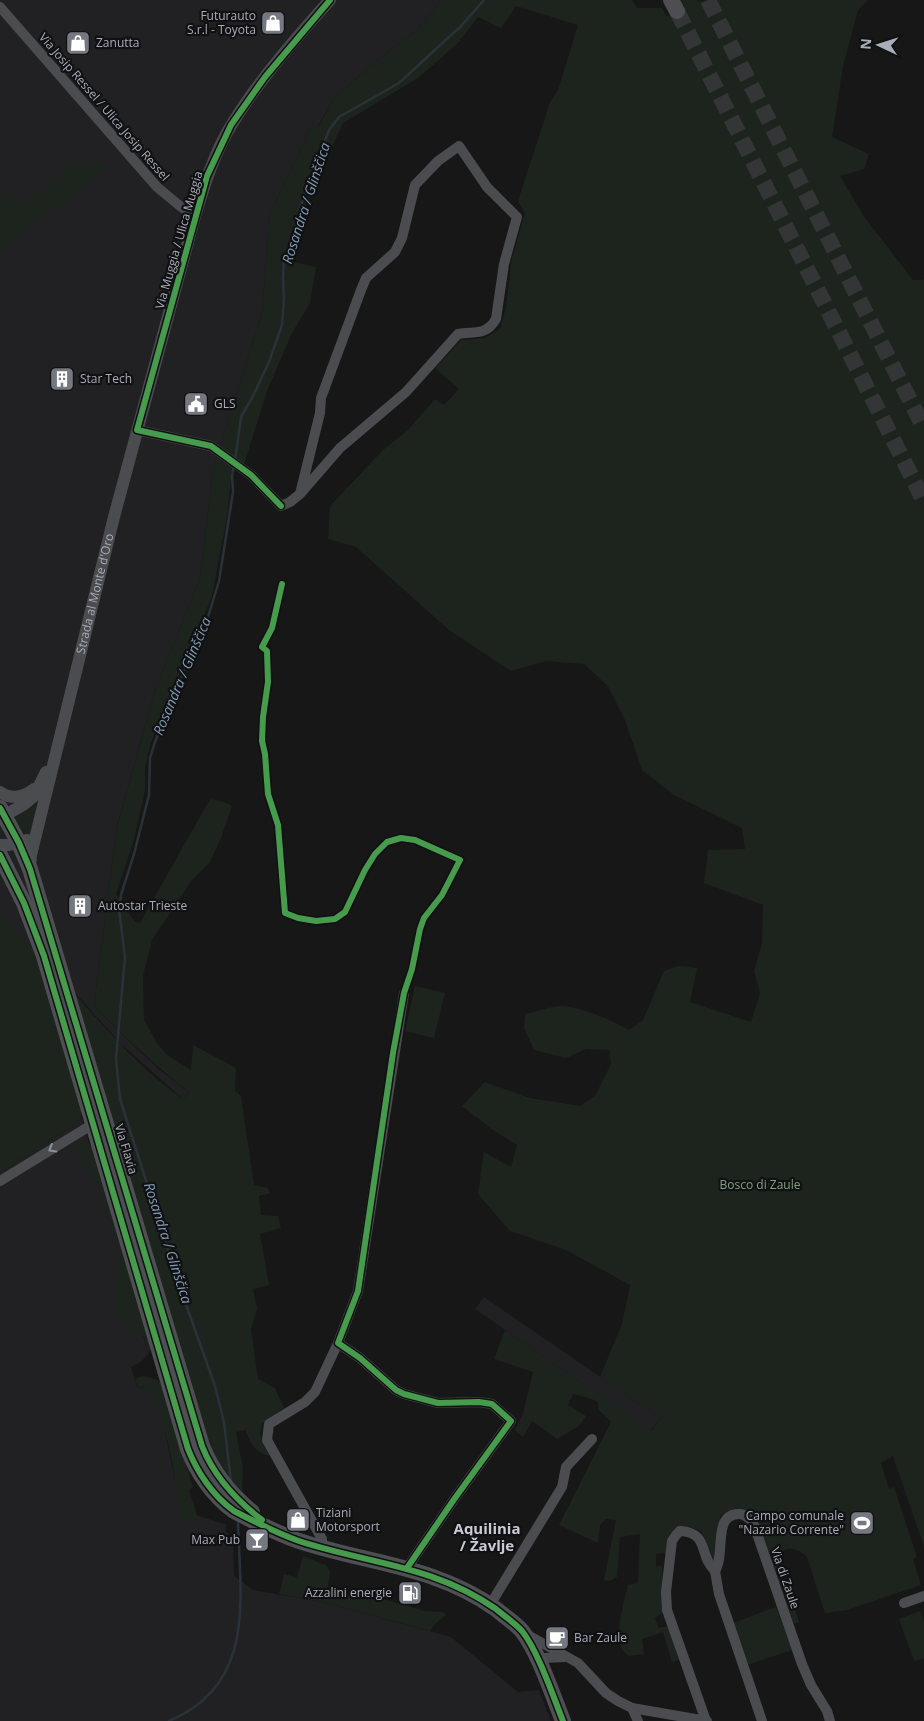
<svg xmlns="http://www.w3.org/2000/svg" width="924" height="1721" font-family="'Open Sans',sans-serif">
<rect width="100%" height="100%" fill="#171717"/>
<g fill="#212123">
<polygon points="0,0 441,0 418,29 379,59 341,92 332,102 317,127 313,123 270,214 262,313 213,469 200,579 156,687 117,826 94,1006 136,1048 161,1071 189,1092 184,1100 122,1045 38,952 0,917"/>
<polygon points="81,1116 120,1249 148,1354 141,1362 131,1367 137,1387 143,1388 148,1392 162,1418 176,1485 193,1514 227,1525 225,1530 233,1539 234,1576 253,1590 323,1602 451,1637 518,1692 539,1690 551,1721 0,1721 0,1173 71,1127 79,1120"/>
<polygon points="484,1297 660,1418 651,1431 475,1309"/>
</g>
<g fill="#1d241e">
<path d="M441 0H632L637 8H662L667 17 685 7 680 0H697L698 2 706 0H868L858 10 843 66 832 137 869 154 864 169 840 176 865 218 913 280H923L924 278V1547L893 1456 881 1463 889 1489 894 1487 917 1557 913 1559 921 1585 847 1610 825 1613 807 1557C793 1543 775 1547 778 1569L781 1568 799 1622 794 1624 755 1517C741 1508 735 1507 720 1516L717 1557 713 1561 702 1532C691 1526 681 1526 670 1533L666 1553 656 1554V1566H662L664 1612 655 1618 659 1628 668 1626 679 1660 672 1662 663 1632 642 1639 644 1654 629 1656C626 1654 623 1651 621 1648 615 1630 624 1602 628 1585L638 1583 640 1534 620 1537 617 1577 610 1581 604 1580 616 1520 606 1519 600 1525 598 1543 559 1525 611 1422 598 1409V1402L589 1398 573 1394 568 1405 586 1416 579 1426 557 1439 532 1421 523 1437 515 1430 523 1414 533 1372 494 1359 505 1330 652 1431 660 1418 600 1377 622 1324 630 1285 566 1250 510 1231 478 1194 484 1152 511 1167 517 1145 493 1130 462 1106 485 1082 530 1098 580 1106 595 1096 611 1064 609 1050 586 1049 566 1058 534 1050 524 1028 525 1014C536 1012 548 1007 559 1006 578 1005 613 1021 629 1030L643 1020 664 971 678 966 697 968 690 1002 751 1022 760 993 754 971 762 944 763 905 704 883 708 850 745 849 742 828 674 795 642 770 625 720 608 686 584 664 546 661 511 671 449 630 356 547 328 539 330 506 383 450 408 430 435 399 444 405 459 389 435 368 461 340 485 338 500 329 506 307 512 258 525 213 518 201 550 102 558 90 578 25 516 6 501 28 478 17 457 44 418 78 343 123 303 211 293 252V262L316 267 310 303 292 333 267 391 243 468 232 467 227 517 212 596 150 745 145 769V791L133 843 116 894 135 922 140 923 210 799 224 802 232 806 221 838 210 862 192 880 152 940 143 976 144 1020 157 1043 167 1055 191 1070 193 1045 236 1068 235 1091 241 1096 254 1185 268 1188 270 1193 259 1196 261 1215 278 1216 281 1228 260 1234 269 1285 253 1289 257 1309 251 1329 258 1379 275 1388 284 1408 262 1424 260 1434 270 1456C255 1452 250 1444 246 1430L236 1432 243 1468 242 1489 244 1498 225 1479 210 1452 73 992C107 1030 142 1071 184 1100L189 1092C155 1066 124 1036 94 1006L117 827 156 687 200 579 213 469 262 313 270 214 313 123 318 127 332 102 341 92 379 59 418 29Z"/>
<polygon points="73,163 109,164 62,208 56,203 0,253 0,183 20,207"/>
<polygon points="41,797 30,835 23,838 10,816"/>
<polygon points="0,917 38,952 82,1113 79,1120 71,1127 0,1173"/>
<polygon points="415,986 445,993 434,1038 405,1031"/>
<polygon points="83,1141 95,1146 152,1345 148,1354 144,1336 118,1320 113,1305 119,1267 118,1253 97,1182 72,1147"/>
<path d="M142 1376C152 1377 160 1380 166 1389L193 1487 189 1490 197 1515V1521L180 1522C176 1485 169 1414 143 1388L138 1387 135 1379Z"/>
<polygon points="303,1556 326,1565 330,1571 327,1592 348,1596 354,1591 425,1611 443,1612 446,1615 435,1624 430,1631 323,1602 279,1594 284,1574 297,1577"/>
<polygon points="776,1607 793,1650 747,1665 733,1623"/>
<polygon points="920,1611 924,1622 924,1658 914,1661 899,1619"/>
</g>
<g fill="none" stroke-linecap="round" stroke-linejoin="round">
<g stroke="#2a3239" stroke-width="2.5">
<polyline points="235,461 241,417 252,398 269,362 282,325 284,299 283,278 284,259 289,250 300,208 329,130 339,117 399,83 461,26 484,0"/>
<polyline points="231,1482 224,1422 215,1386 183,1296 127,1121 120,1099 116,1059 125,957 119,909 121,895 134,854 149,795 150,758 155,742 185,668 204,630 219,581 233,492 232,476 234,466"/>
<path d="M169 1721C257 1684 240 1598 238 1521"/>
</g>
<g stroke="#343537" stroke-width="16" stroke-dasharray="16 8" stroke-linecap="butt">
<polyline points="708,0 924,428"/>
<polyline points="677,11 924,501"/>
</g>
<g stroke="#4b4c50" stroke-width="10">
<polyline points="0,7 157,187 180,206 195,216"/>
<path d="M137 430 211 446 251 475 281 506 290 502 300 494 340 448 406 392 458 334C475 331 486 336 496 319L504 264 517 217 487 187 459 146 438 161 415 185 402 238 395 252 366 278 361 290 321 398 320 413 300 494"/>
<polyline points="0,1181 93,1124"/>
<polyline points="338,1343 360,1358 396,1390 404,1394 438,1403 479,1402 492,1404 511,1421 455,1498 407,1568"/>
<polyline points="322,1548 322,1539 267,1440 269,1424 305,1402 315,1392 338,1343 358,1291 404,993"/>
<polyline points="904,1603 924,1596"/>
<polyline points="490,1605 562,1487 566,1467 592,1439"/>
<polyline points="526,1634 578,1663 606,1693 618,1701 632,1708 707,1721"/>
<polyline points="538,1660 544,1658 566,1657"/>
<polyline points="632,1708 638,1721"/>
<path d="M706 1721 667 1610 666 1592 672 1541 676 1535 680 1531C710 1533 698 1555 715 1571"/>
<path d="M762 1721 719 1594 715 1571C726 1554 712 1514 739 1514 746 1514 750 1519 754 1525L802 1664 811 1685 827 1711 830 1721"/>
</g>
<g stroke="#4b4c50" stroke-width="12">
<path d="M0 792C11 801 25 796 34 789"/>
<polyline points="0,818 23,805 34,796 46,772"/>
<polyline points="0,845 9,845 27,840"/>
<path id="s1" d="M30 868 31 855 114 517 195 216C204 186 215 151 232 124 259 80 296 38 330 0"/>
</g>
<g stroke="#4d4f52" stroke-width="16">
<path d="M0 808 19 843 30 869 202 1446C213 1473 230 1494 252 1512"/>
<path d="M0 855 24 903 44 956 188 1449C197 1472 213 1496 234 1511 255 1522 276 1533 299 1541 369 1564 433 1565 496 1609 504 1616 515 1623 522 1631 538 1651 553 1696 563 1721"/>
</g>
<polyline stroke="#4e4e52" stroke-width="16" points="671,0 677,11"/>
<defs>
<g id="cycleway">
<polyline points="281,506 251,475 211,446 137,430 207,176 231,125 265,77 330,0"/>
<polyline points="282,584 272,628 262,647 267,651 268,682 263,717 262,741 265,754 268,794 278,825 285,913 298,918 316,921 335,919 345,912 365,870 375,854 387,842 401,838 415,840 460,860 442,895 424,918 420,929 412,969 404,993 393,1053 358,1291 338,1343 360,1358 396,1390 404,1394 438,1403 479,1402 492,1404 511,1421 455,1498 407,1568"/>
<path d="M0 808 19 843 30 869 202 1446C214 1477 236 1500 262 1520"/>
<path d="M0 855 24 903 44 956 188 1449C197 1472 213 1496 234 1511 255 1522 276 1533 299 1541 369 1564 433 1565 496 1609 504 1616 515 1623 522 1631 538 1651 553 1696 563 1721"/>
</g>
</defs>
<use href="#cycleway" stroke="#111113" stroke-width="9"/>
<use href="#cycleway" stroke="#469c4c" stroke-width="6"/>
</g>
<defs><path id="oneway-chevron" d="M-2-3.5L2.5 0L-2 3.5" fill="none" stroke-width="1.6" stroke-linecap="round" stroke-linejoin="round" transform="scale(1.25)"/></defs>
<use stroke="#8c9099" href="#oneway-chevron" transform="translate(52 1149) rotate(149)"/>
<defs>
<symbol id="shop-square" viewBox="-11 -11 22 22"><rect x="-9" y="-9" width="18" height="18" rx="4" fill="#757880" stroke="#111113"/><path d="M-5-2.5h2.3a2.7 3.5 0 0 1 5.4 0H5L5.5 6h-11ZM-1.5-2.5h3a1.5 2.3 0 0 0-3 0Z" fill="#fff"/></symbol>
<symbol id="building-square" viewBox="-11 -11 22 22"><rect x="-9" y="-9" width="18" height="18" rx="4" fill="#757880" stroke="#111113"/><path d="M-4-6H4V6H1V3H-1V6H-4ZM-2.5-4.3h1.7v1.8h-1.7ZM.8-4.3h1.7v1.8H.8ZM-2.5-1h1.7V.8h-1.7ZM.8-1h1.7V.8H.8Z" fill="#fff"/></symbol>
<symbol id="civic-square" viewBox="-11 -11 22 22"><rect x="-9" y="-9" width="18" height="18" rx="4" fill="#757880" stroke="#111113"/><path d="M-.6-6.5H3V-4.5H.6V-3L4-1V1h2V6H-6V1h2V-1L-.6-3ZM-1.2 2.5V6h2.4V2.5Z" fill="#fff"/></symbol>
<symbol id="stadium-square" viewBox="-11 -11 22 22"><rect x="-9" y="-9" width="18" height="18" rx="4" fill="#757880" stroke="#111113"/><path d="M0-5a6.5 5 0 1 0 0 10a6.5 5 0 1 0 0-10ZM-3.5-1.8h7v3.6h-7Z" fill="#fff"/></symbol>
<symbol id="bar-square" viewBox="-11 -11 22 22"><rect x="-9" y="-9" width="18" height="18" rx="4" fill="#757880" stroke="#111113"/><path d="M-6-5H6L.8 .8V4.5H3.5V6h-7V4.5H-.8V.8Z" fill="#fff"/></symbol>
<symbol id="fuel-square" viewBox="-11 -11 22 22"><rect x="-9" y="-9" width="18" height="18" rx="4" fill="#757880" stroke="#111113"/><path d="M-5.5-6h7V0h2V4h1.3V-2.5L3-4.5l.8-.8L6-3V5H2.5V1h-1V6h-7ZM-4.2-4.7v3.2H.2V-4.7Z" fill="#fff"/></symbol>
<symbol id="cafe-square" viewBox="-11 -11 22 22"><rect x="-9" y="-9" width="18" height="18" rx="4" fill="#757880" stroke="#111113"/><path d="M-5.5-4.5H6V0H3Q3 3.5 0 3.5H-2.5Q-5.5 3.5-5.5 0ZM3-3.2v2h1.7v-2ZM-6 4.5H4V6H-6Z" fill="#fff"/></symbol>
</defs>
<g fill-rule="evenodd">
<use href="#shop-square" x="259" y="9" width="28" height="28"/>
<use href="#shop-square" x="64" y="29" width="28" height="28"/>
<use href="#building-square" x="48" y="365" width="28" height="28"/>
<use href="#civic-square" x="182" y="390" width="28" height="28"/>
<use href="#building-square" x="66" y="892" width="28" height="28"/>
<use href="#shop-square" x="284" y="1506" width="28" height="28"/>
<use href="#stadium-square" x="848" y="1509" width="28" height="28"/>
<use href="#bar-square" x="243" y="1526" width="28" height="28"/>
<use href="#fuel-square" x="396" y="1579" width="28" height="28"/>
<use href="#cafe-square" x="543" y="1624" width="28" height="28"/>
</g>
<g text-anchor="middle" stroke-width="4.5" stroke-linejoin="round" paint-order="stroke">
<g font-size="12" fill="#a8adb8" stroke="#111113" text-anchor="start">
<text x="256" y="20" text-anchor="end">Futurauto<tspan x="256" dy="14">S.r.l - Toyota</tspan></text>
<text x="96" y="47">Zanutta</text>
<text x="80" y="383">Star Tech</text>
<text x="214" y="408">GLS</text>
<text x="98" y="910">Autostar Trieste</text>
<text x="316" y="1517">Tiziani<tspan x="316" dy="14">Motorsport</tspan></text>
<text x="844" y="1520" text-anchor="end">Campo comunale<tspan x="844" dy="14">"Nazario Corrente"</tspan></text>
<text x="240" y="1544" text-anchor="end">Max Pub</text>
<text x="392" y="1597" text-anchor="end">Azzalini energie</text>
<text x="574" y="1642">Bar Zaule</text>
</g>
<g font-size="12" fill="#a8adb8" stroke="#111113">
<text transform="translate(104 107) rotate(49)" y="4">Via Josip Ressel / Ulica Josip Ressel</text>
<text transform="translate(179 240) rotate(-74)" y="4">Via Muggia / Ulica Muggia</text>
<text dy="4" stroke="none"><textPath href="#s1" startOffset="282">Strada al Monte d'Oro</textPath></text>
<text transform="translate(126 1149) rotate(73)" y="4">Via Flavia</text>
<text transform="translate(785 1578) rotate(71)" y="4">Via di Zaule</text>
</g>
<g font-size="12" fill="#7fa381" stroke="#111113">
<text x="760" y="1189">Bosco di Zaule</text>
</g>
<g font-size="14" font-style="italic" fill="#7f9bb3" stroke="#111113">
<text transform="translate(306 203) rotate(-72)" y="5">Rosandra / Glinščica</text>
<text transform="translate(182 676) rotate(-67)" y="5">Rosandra / Glinščica</text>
<text transform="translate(168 1243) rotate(72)" y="5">Rosandra / Glinščica</text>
</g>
<g font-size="15" font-weight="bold" fill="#c9ccd4" stroke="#111113">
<text x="487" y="1534">Aquilinia<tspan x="487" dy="17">/ Žavlje</tspan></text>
</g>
</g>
<g transform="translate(879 45) rotate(274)" stroke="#111113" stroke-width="4" paint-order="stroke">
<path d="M0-4L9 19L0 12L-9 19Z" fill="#a8adb8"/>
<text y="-8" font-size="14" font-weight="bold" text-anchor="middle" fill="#a8adb8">N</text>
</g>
</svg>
